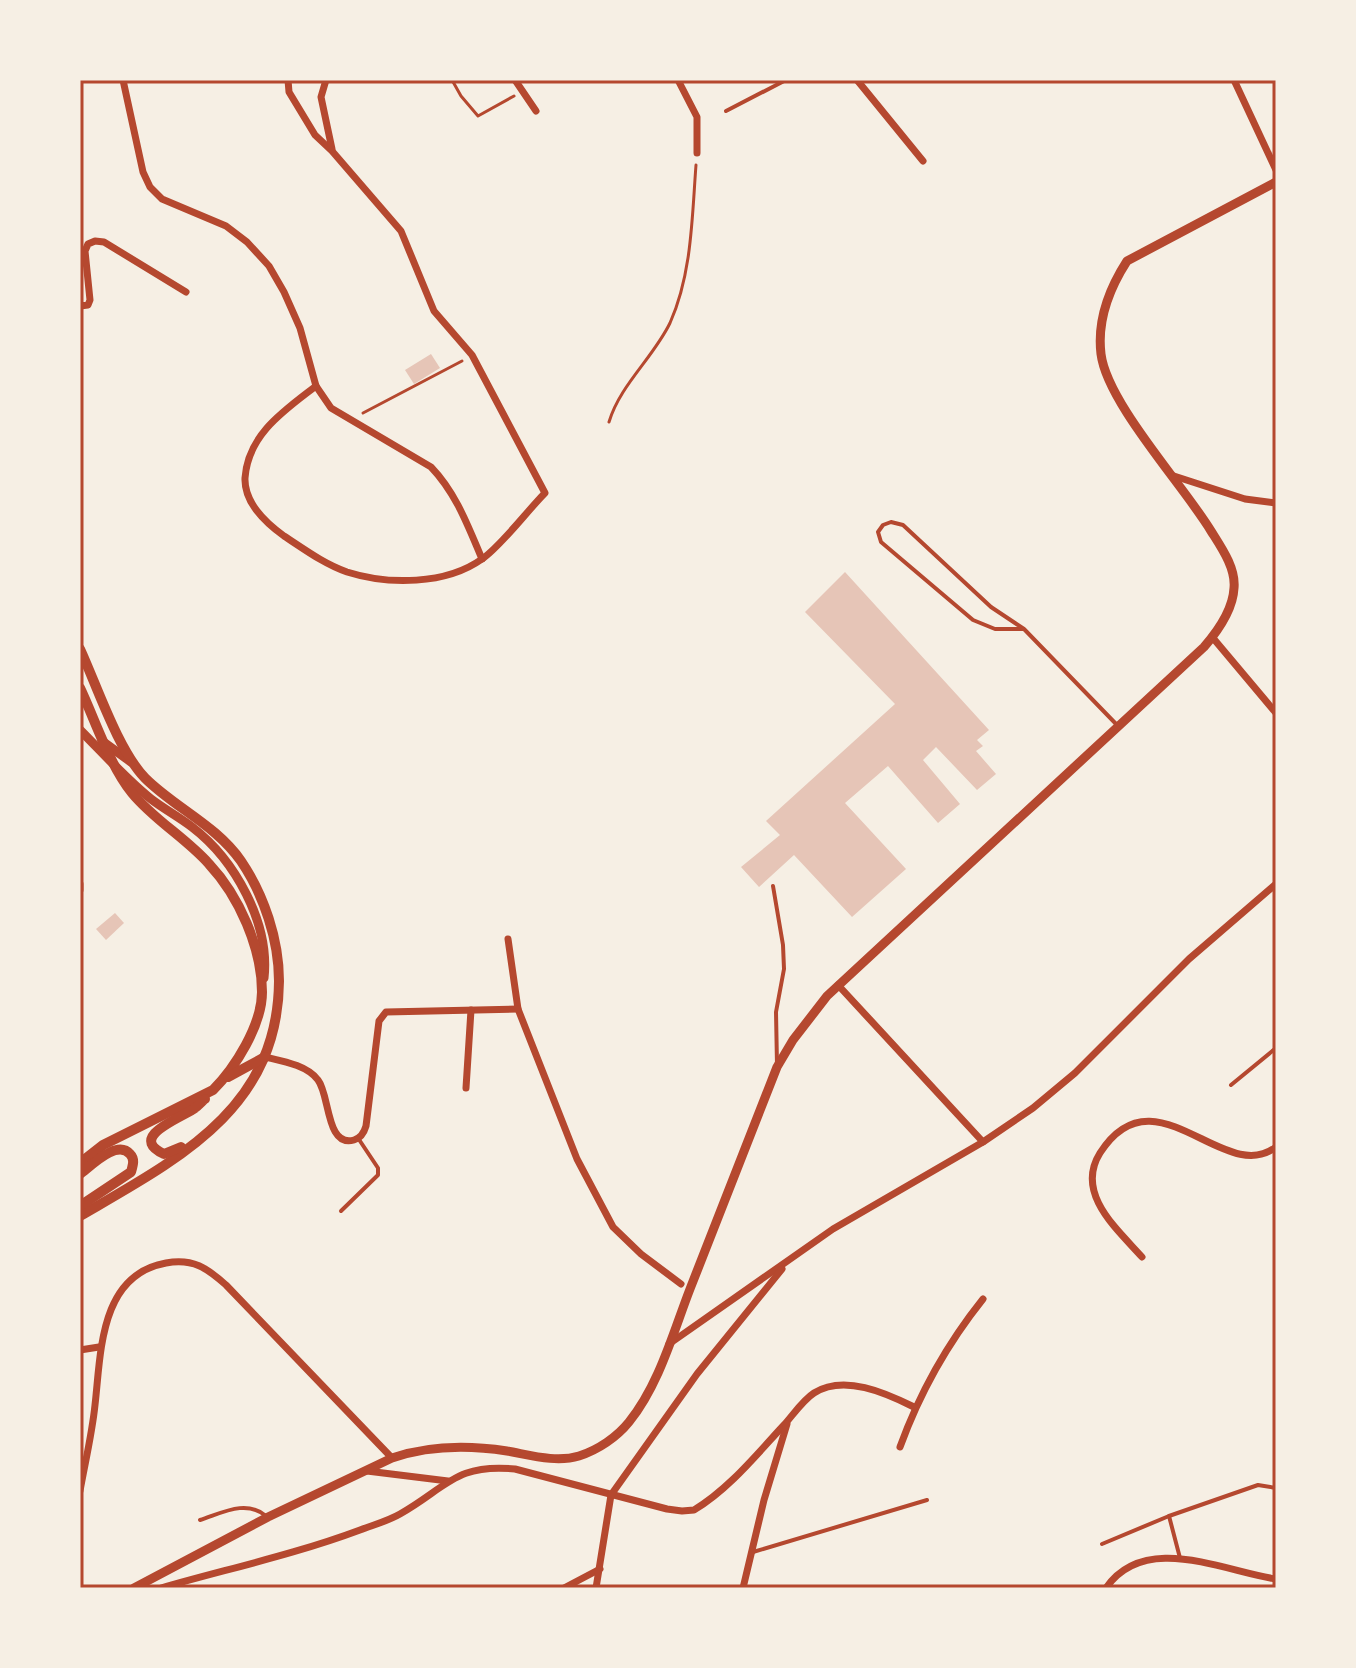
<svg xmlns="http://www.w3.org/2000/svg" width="1356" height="1668" font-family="Georgia,serif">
<rect width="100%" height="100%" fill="#f6efe4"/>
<g fill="#e6c5b7">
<polygon points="431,354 440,368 414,384 405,370"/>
<polygon points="845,572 989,730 977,740 983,746 976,751 996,774 977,790 936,747 923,760 960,804 938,823 888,766 845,803 906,869 852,917 794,855 759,887 741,867 780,835 766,821 895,704 805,612"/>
<polygon points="115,913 124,923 106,940 96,929"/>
</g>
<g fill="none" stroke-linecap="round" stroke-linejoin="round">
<g stroke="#b5482f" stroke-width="3">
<polyline points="452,80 461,96 478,116 514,96"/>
<polyline points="363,413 462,361"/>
<path d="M609 422C620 385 653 358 670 323 692 274 692 217 696 165"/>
</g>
<g stroke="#b5482f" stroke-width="4">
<polyline points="726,111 786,80"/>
<polyline points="1024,629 995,629 973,620 881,542 878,532 883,525 891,522 903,525 991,607 1024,629 1118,726"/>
<polyline points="773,886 783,945 784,969 776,1012 777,1065"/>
<polyline points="1231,1085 1276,1048"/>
<polyline points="341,1211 378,1175 378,1168 358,1138"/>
<polyline points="1169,1516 1180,1558"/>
<path d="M200 1520C222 1513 246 1499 266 1516"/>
<polyline points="1102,1544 1169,1516 1258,1485 1276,1488"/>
<polyline points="753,1552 927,1500"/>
</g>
<g stroke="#b5482f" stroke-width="7">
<path d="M123 80 143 172 150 187 162 199 226 226 247 242 269 266 284 292 300 328 316 386 331 408 431 467C456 493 468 526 482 559"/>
<path d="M288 80 289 92 315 135 332 151 401 231 434 311 472 355 545 493C528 510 501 546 482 559 446 585 388 585 347 572 324 564 304 549 284 536 266 523 244 503 245 478 248 434 285 410 316 386"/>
<polyline points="326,80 321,97 332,149"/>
<polyline points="515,80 536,111"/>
<polyline points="678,80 697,117 697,153"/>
<polyline points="857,80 923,161"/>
<polyline points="1234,80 1276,170"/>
<polyline points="80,306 88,305 90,300 85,251 88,244 95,241 104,242 186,292"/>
<polyline points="1174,476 1245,499 1276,503"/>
<polyline points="1213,638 1276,713"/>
<polyline points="80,884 80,890"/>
<polyline points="508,939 518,1009 577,1159 613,1227 641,1254 681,1284"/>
<polyline points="838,985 983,1142"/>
<path d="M265 1057C282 1061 307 1065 318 1080 330 1095 326 1148 354 1140 361 1138 364 1133 366 1126L379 1021 386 1012 518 1009"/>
<polyline points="466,1088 471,1010"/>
<path d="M1142 1257C1116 1228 1075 1193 1100 1153 1155 1067 1224 1187 1276 1147"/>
<polyline points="669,1344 833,1229 983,1142 1033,1108 1075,1073 1189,959 1276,884"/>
<polyline points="80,1350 99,1347"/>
<path d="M900 1447C920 1392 947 1344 983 1299"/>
<polyline points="367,1471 448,1481"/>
<path d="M80 1491C85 1463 92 1434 95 1405 101 1354 99 1275 166 1263 193 1258 207 1268 226 1285L392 1458"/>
<path d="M161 1588C227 1569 296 1554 360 1530 373 1525 388 1521 400 1514 446 1488 456 1463 515 1469L667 1509 682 1511 694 1510C729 1489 757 1454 784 1425 793 1415 803 1400 814 1393 844 1374 886 1393 914 1407"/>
<polyline points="564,1588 600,1569"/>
<polyline points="596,1588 611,1495 697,1374 782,1269"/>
<polyline points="743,1588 764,1500 787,1424"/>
<path d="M1106 1588C1145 1532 1223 1571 1276 1579"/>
</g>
<g stroke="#b5482f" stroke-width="9">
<path d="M80 730C103 753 126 779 151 799 164 809 179 817 192 827 235 860 270 923 264 978"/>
<polyline points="102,741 131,762"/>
<path d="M134 1588 268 1517 392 1458C430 1445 468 1445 507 1451 530 1455 556 1463 579 1456 598 1450 617 1437 629 1422 659 1385 673 1333 690 1289 719 1215 748 1141 777 1067L793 1040 827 996 1204 647C1217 632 1233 609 1234 588 1236 568 1221 547 1211 531 1184 486 1107 403 1101 354 1097 321 1109 289 1127 261L1276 182"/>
</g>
<g stroke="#b5482f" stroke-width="10">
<path d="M80 649C97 686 118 750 145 778 175 808 216 825 241 861 264 895 279 940 279 981 278 1109 178 1159 80 1216"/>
<path d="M80 688C96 722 109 764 132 793 154 820 186 838 209 864 239 896 262 948 262 992 262 1025 235 1068 213 1090L103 1145 80 1163"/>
<polyline points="228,1077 265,1057"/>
<path d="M181 1147 164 1154C126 1137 183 1117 195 1108 196 1108 204 1099 205 1099"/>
<path d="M80 1174C91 1166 117 1139 130 1154 135 1159 133 1165 131 1172L80 1206"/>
</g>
</g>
<rect width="1356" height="1668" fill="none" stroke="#f6efe4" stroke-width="164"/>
<rect x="82" y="82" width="1192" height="1504" fill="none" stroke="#b5482f" stroke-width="3"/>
</svg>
